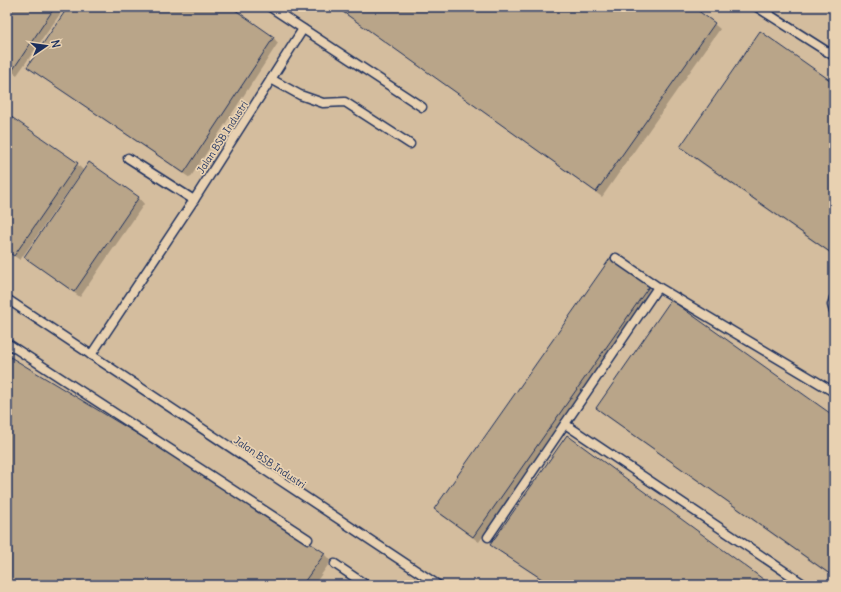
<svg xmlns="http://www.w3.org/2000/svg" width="841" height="592" font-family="Delius,sans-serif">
<rect width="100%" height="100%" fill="#e6cca8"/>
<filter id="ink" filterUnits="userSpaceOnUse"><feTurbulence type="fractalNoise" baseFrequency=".025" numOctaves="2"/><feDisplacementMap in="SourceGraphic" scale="8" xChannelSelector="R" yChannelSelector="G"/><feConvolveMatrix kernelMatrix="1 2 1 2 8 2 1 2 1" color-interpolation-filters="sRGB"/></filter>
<g filter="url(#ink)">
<rect fill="#d4bd9e" x="7" y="7" width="827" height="578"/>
<g fill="#0003">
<polygon points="7,7 65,7 17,75 7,68"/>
<polygon points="69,7 230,7 273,37 278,43 190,178 34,72 29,67"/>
<polygon points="336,7 691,7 714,24 720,29 602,197"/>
<polygon points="834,84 834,256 687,153 681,147"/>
<polygon points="7,115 77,164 83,170 20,260 7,251"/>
<polygon points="90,164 139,198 144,204 80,297 31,262 26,257"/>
<polygon points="649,286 655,291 479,542 441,515 435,509"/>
<polygon points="7,356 324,554 331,561 314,585 7,585"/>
<polygon points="597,408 834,417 834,578 602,413"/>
<polygon points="491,545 769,585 550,585 497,550"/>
</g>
<g fill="#b9a589" stroke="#1b2f5e">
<polygon points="7,7 55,7 12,71 7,67"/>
<polygon points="68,7 231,7 274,37 184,173 27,67"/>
<polygon points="336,7 693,7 715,23 596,192"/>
<polygon points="760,31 834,83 834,255 680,147"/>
<polygon points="7,114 78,163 14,256 7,251"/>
<polygon points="89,162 139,197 74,292 24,257"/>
<polygon points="611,257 650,285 473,537 434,509"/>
<polygon points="671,300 834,416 834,577 596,408"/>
<polygon points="7,355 215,481 325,553 302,585 7,585"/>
<polygon points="567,435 771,585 551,585 490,545"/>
</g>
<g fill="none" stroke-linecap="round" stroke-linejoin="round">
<defs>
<g id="lane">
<polyline points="270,7 422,107"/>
<polyline points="757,7 834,56"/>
<polyline points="271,79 300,95 323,103 345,102 410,144"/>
<polyline points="128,158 194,200"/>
<polyline points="616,258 658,287 834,392"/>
<polyline points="834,298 832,305 834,312"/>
<polyline points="7,299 438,585"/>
<polyline points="7,343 308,539"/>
<polyline points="91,355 194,200 303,29"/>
<polyline points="565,424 805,585"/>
<polyline points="488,537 658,287"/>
<polyline points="335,564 366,585"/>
</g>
</defs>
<use href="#lane" stroke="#1b2f5e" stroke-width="11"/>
<use href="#lane" stroke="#e8d1b1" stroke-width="8"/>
</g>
</g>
<g text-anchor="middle" stroke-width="3.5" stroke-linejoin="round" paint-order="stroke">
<g font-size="10" fill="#1b2f5e" stroke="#e8d1b1">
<text transform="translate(222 137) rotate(-57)" y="4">Jalan BSB Industri</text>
<text transform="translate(270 462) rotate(34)" y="4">Jalan BSB Industri</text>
</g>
</g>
<rect width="841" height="592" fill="none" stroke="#e8d1b1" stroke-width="24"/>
<rect x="12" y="12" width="817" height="568" fill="none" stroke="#1b2f5e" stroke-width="1.5" filter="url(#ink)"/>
<g transform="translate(46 46) rotate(77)" stroke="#e8d1b1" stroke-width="3" paint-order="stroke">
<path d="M0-3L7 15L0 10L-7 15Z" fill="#1b2f5e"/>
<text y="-6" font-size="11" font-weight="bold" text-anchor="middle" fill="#1b2f5e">N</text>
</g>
</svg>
